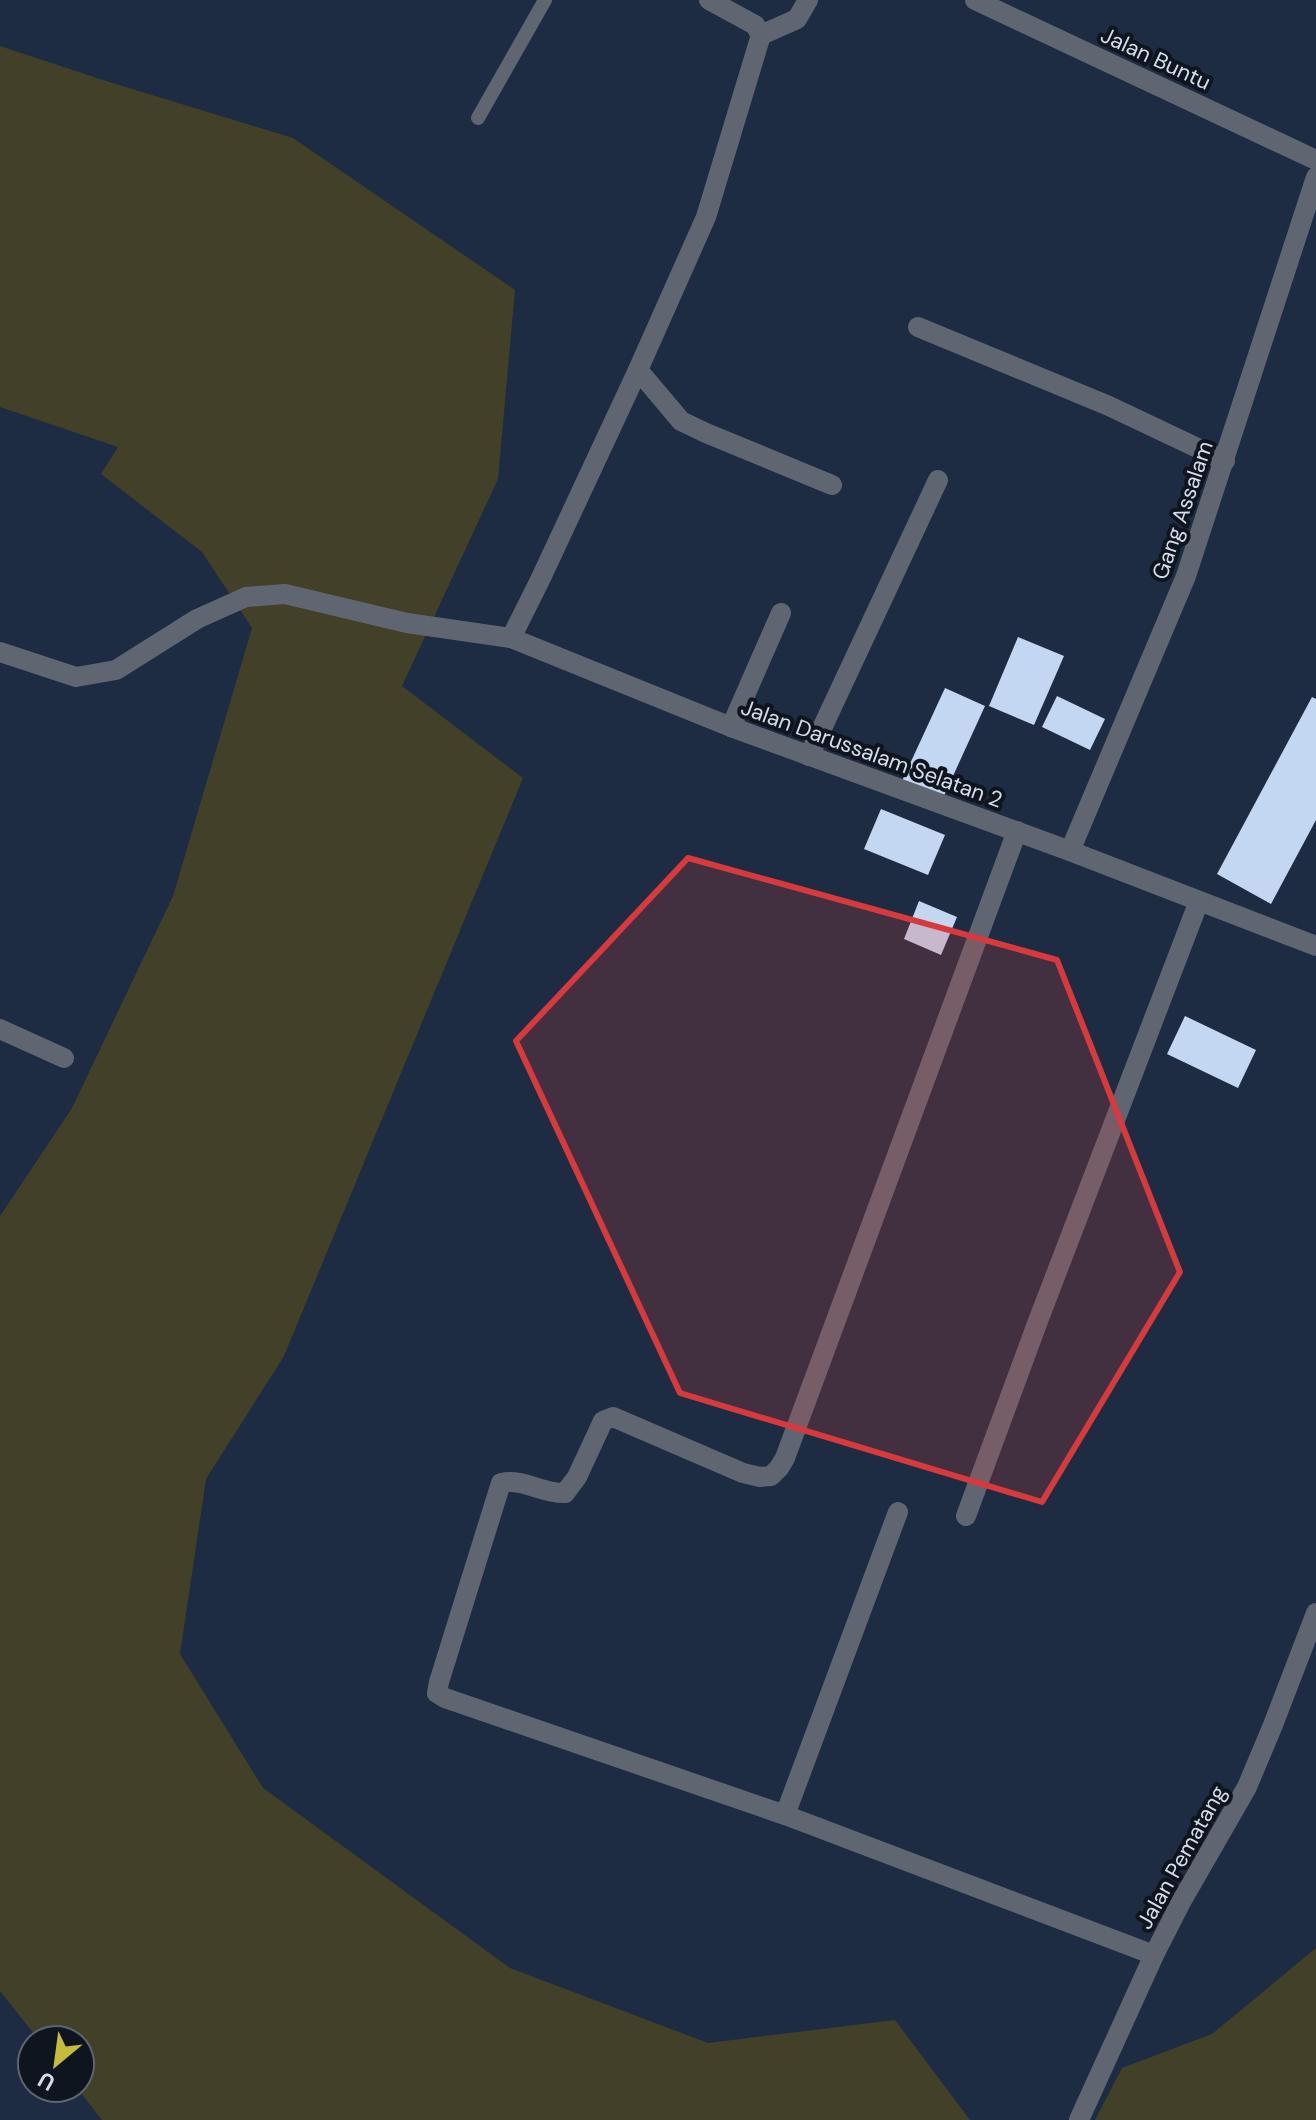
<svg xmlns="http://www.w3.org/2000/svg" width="1316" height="2120" font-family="'DM Sans',sans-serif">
<rect width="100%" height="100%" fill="#1d2c42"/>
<g fill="#424029">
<polygon points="0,46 106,81 293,138 515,290 498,479 402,686 523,778 284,1356 206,1479 180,1654 263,1788 510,1968 708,2043 895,2020 970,2120 102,2120 77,2088 80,2088 80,2040 39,2040 0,1991 0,1216 72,1108 173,896 252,628 202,552 101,474 118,447 0,407"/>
<polygon points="1316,1948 1316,2120 1095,2120 1122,2068 1212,2034"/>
</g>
<g fill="#c3d7f3">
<polygon points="1018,637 1064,656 1034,725 989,706"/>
<polygon points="945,688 985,706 942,800 902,781"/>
<polygon points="1057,696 1105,719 1090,750 1042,727"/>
<polygon points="1312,697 1316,699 1316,820 1271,904 1217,874"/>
<polygon points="881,809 945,835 928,875 864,849"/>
<polygon points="919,901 957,917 941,955 904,939"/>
<polygon points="1185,1016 1256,1050 1238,1088 1167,1054"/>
</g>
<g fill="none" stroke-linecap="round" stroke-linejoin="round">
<polyline stroke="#5f6672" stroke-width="14" points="478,118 545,0"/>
<g stroke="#5f6672" stroke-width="20">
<polyline points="709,0 755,25 761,35"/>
<polyline points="975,0 1316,160"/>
<polyline points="761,35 797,19 808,0"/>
<polyline points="918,327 1109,406 1225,461"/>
<polyline points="638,370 681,421 706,433 832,485"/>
<polyline points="511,638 540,580 638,370 706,217 761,35"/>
<polyline points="0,652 76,677 116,670 197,619 246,597 285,594 407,623 511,638 731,727 1070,851 1316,946"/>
<polyline points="731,727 781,613"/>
<polyline points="809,756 938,480"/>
<path d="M1017 831 785 1458 779 1468 771 1476 760 1477 743 1473 613 1417 603 1421 577 1477 565 1493C542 1494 524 1478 501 1483L439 1682 437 1693 445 1698 785 1815 1154 1955"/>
<polyline points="1070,851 1186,576 1316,177"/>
<polyline points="0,1029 64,1058"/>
<polyline points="966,1516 1038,1321 1199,901"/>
<polyline points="785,1815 898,1512"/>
<polyline points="1079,2120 1154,1955 1181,1902 1247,1787 1273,1725 1316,1613"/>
</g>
</g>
<path fill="#d63a3c" fill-opacity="0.2" stroke="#d63a3c" stroke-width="6" stroke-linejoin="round" d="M688 858 1057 960 1180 1272 1042 1502 680 1393 516 1041Z"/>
<g text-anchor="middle" stroke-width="8" stroke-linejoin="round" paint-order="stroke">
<g font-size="22" fill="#d3ddeb" stroke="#0e151e">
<text transform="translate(1156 58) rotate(25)" y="8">Jalan Buntu</text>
<text transform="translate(1182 510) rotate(-71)" y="8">Gang Assalam</text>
<text transform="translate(872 753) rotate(20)" y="8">Jalan Darussalam Selatan 2</text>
<text transform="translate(1181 1857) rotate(-61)" y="8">Jalan Pematang</text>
</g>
</g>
<g transform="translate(56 2064) rotate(209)"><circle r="38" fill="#0e151e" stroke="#5d6570" stroke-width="2"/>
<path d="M0-6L14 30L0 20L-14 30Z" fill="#c6bc3c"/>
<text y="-12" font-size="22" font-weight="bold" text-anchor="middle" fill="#d3ddeb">U</text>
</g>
</svg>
